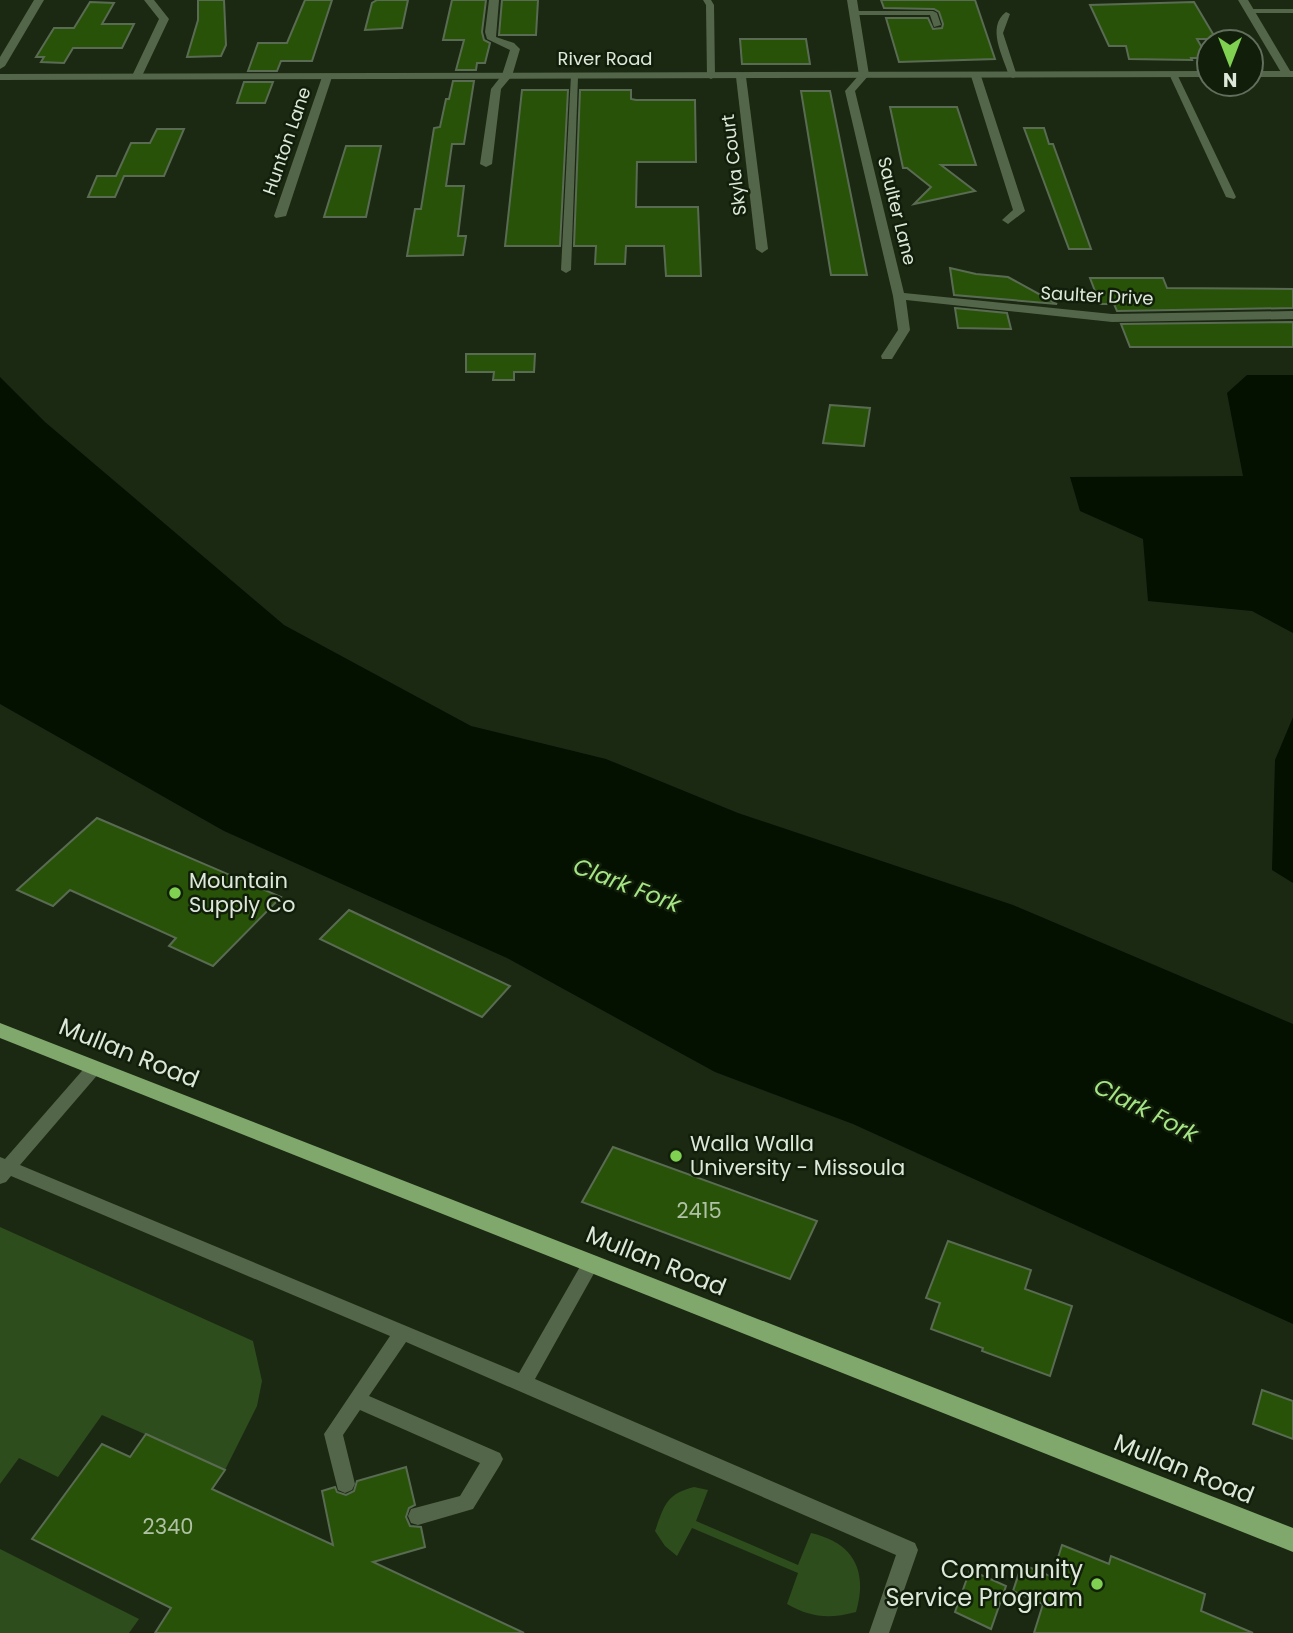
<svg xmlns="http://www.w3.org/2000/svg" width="1293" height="1633" font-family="Poppins,sans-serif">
<rect width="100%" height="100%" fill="#1b2913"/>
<g fill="#2e4d1d">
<polygon points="0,1227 253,1341 262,1381 257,1406 225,1470 102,1415 58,1477 19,1458 0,1484"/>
<path d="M694 1487 708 1490 696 1521 798 1565 811 1533C854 1543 868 1571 856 1612 829 1619 812 1618 787 1604L798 1573 692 1528 677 1556 665 1546 655 1531C664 1506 666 1494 694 1487Z"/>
<polygon points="0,1549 139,1619 129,1633 0,1633"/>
</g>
<g fill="#041000">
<polygon points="1247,375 1293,375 1293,633 1252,611 1148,601 1143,539 1080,511 1070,477 1243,476 1227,393"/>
<polygon points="0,377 45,422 284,625 471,726 606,759 738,813 1013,905 1293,1024 1293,1324 853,1124 715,1072 507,958 224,831 0,704"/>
<polygon points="1293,717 1293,883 1272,870 1275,760"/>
</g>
<g fill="#285207" stroke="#5a6b53" stroke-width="2">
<polygon points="198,0 224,0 226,45 221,56 187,57 198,20"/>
<polygon points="305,0 332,0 312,61 281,61 277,71 248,71 258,43 287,43"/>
<polygon points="377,0 408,0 402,28 365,30 372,3"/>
<polygon points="452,0 486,0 482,32 484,40 490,43 485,63 477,63 476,70 456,70 464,40 443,40"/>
<polygon points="502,0 538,0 536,35 499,35"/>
<polygon points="881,0 975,0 995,59 899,62 886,18 928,18 933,29 942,28 943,24 939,12 934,9 884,8"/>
<polygon points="90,2 114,3 102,24 134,24 122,48 73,48 64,63 41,62 44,57 36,57 54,28 74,28"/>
<polygon points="1194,2 1216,39 1197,39 1208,58 1191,58 1192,60 1129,59 1126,46 1109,46 1090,5"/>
<polygon points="740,39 806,39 810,64 742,64"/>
<polygon points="453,81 474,81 464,144 452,144 446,186 464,186 458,236 466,236 463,255 407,256 415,209 421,209 434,128 440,127 446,99 449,99"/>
<polygon points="244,82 273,82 265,103 237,103"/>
<polygon points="522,90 568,90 560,246 505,246"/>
<polygon points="580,90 631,90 631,99 636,100 695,100 696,162 637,162 636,207 698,207 701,276 666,276 664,246 626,246 625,264 595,264 596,246 574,246"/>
<polygon points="801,91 830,91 867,275 831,275"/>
<polygon points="890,107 957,107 976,165 941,165 975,191 914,204 931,187 907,168 903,168"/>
<polygon points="1024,128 1044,128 1049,144 1053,144 1091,249 1069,249"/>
<polygon points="157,129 184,129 164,176 124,176 115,197 88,197 97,176 116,176 131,143 150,143"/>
<polygon points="346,146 381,146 366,217 324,217"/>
<polygon points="950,268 976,274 1008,277 1057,304 954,295"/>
<polygon points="1090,278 1163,278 1167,288 1293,289 1293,308 1117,311 1114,304 1100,304"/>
<polygon points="955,308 1007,313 1011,329 958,328"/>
<polygon points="1293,322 1293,347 1130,347 1121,324"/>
<polygon points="466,354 535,354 534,372 514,372 514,380 493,380 494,372 466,372"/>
<polygon points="830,405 870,408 864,446 823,443"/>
<polygon points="97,818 281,897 213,966 169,946 176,938 70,890 53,906 17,890"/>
<polygon points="349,910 510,986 482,1017 320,939"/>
<polygon points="613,1147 817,1221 790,1279 582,1202"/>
<polygon points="948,1241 1031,1270 1025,1289 1072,1306 1050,1376 982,1351 983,1348 931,1329 940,1303 926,1298"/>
<polygon points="1262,1390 1293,1401 1293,1439 1253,1424"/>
<polygon points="146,1434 225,1470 212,1489 333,1545 322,1491 335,1487 337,1492 346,1495 354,1491 357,1481 406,1467 415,1505 409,1508 406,1517 410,1526 421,1527 425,1547 373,1562 524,1633 155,1633 171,1608 32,1539 102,1444 130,1457"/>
<polygon points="1062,1545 1109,1564 1111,1556 1205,1594 1201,1611 1253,1633 1034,1633 1043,1604 1013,1591 1022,1564 1052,1577"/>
<polygon points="970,1570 1006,1586 991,1629 955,1612"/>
</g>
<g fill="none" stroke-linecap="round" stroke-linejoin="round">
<g fill="#53664a" fill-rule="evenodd">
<polygon points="703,0 711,0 714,5 715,77 711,79 707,77 706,5"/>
<polygon points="1249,9 1293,9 1293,13 1246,13 1246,9"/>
<polygon points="854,11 933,11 937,13 941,25 934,27 930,15 851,15 851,11"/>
<path d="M1006 12 1010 14 1003 33 1017 76 1013 78 1009 76C1003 56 986 27 1006 12Z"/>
<polygon points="1170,72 1177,74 1236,197 1234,199 1226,197 1169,74"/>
<polygon points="571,75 578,77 571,270 566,273 561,270"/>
<polygon points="94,1062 100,1064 102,1068 100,1072 20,1165 519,1373 585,1258 591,1256 597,1258 600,1263 597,1268 535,1379 915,1543 918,1550 889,1633 869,1633 896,1555 406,1342 369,1396 500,1453 503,1459 500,1465 473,1509 418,1525 411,1523 408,1516 411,1509 460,1496 480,1463 360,1410 343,1435 355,1484 352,1490 345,1493 338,1490 324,1434 390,1336 11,1176 6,1182 0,1184 0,1157 5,1159 88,1064"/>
</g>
<g fill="#53664a" fill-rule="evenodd">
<polygon points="34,0 44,0 5,66 0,69 0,57"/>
<polygon points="144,0 154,0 169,19 142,76 137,79 132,76 159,19"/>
<polygon points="489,0 499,0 496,37 514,43 520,49 512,76 501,89 492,164 486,167 480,164 491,89 502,75 510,50 487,39 485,32"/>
<polygon points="847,0 857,0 869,75 855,91 904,293 1112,314 1293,311 1293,319 1112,322 906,300 910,330 892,359 882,359 881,356 898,330 893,296 845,91 859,75"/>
<polygon points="1238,0 1248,0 1292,74 1291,76 1282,74"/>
<polygon points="976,73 981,76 1025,211 1008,224 1002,220 1013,210 971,76"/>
<polygon points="327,74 332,77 286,216 276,218 274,216 322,77"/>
<polygon points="741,74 746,77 768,249 762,253 756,249 736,77"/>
</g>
<g fill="#53664a" fill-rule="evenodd">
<polygon points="1209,71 1209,77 0,80 0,74"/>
<rect x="1251" y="71" width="42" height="6"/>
</g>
<polygon fill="#80a86c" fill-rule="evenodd" points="0,1023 1293,1528 1293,1552 0,1038"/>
</g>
<g fill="#80d051" stroke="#111f0a" stroke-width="2.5">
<circle cx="175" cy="893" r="7"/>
<circle cx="676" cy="1156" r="7"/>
<circle cx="1097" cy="1584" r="7"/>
</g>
<g text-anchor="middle" stroke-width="5" stroke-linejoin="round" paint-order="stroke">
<g font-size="18" fill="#dee8da" stroke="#111f0a">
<text x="605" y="65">River Road</text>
<text transform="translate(287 141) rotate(-71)" y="6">Hunton Lane</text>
<text transform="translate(734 165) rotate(-97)" y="6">Skyla Court</text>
<text transform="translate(897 211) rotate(76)" y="6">Saulter Lane</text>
<text transform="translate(1097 296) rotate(3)" y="6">Saulter Drive</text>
</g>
<g font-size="21" fill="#dee8da" stroke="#111f0a" text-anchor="start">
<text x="189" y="888">Mountain<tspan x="189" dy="24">Supply Co</tspan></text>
<text x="690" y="1151">Walla Walla<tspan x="690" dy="24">University - Missoula</tspan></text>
</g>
<g font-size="21" fill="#b0c2a5">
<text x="699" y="1218">2415</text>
<text x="168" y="1534">2340</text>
</g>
<g font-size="23" font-style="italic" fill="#a6e586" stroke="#111f0a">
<text transform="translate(627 885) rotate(21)" y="8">Clark Fork</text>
<text transform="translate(1146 1110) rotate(27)" y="8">Clark Fork</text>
</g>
<g font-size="24" fill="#dee8da" stroke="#111f0a">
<text transform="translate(129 1053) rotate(22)" y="8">Mullan Road</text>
<text transform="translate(656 1261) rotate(22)" y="8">Mullan Road</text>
<text transform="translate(1184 1469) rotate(22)" y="8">Mullan Road</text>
</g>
<g font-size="24" fill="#dee8da" stroke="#111f0a" text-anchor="end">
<text x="1083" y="1578">Community<tspan x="1083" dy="28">Service Program</tspan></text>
</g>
</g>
<g transform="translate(1230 63) rotate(180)"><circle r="33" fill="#111f0a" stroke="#636f5d" stroke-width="2"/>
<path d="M0-5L12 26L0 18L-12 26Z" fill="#80d051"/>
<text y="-10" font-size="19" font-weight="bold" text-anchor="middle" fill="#dee8da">N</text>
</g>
</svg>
